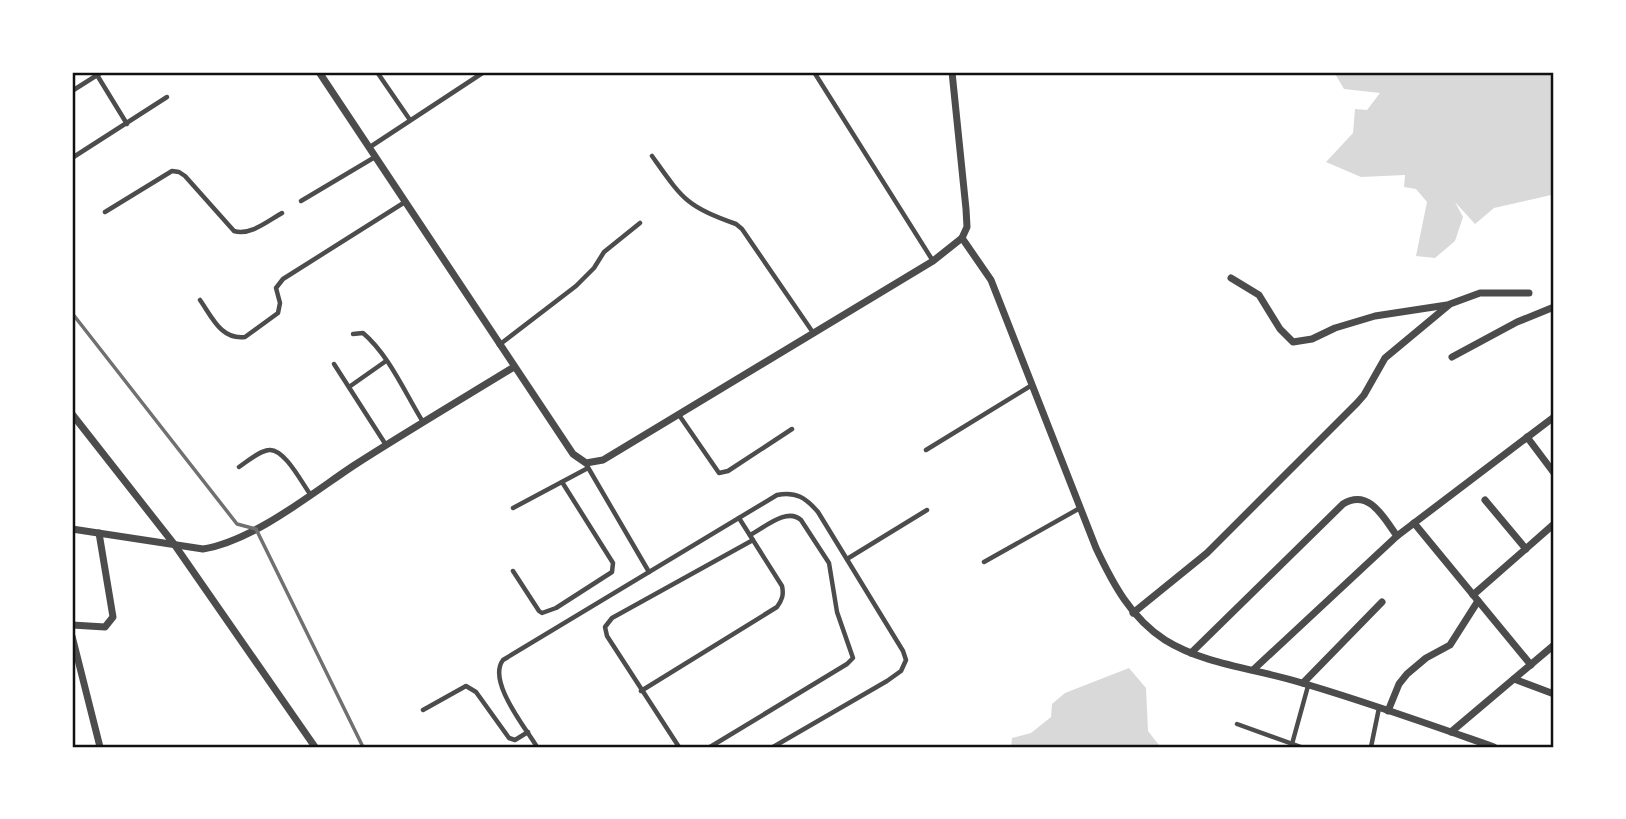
<svg xmlns="http://www.w3.org/2000/svg" width="1626" height="819" font-family="Mulish,sans-serif">
<rect width="100%" height="100%" fill="#fff"/>
<g fill="#d9d9d9">
<polygon points="1334,72 1554,72 1554,192 1551,195 1494,208 1475,224 1455,202 1463,217 1455,241 1435,258 1416,256 1427,202 1416,189 1404,187 1405,175 1361,177 1326,162 1353,133 1355,109 1367,110 1380,93 1344,89"/>
<polygon points="1129,668 1146,688 1148,731 1159,745 1172,746 1011,747 1012,738 1031,733 1051,717 1052,704 1065,693"/>
</g>
<g fill="none" stroke-linecap="round" stroke-linejoin="round">
<g stroke="#4c4c4c" stroke-width="4.5">
<polyline points="377,72 410,120"/>
<polyline points="814,72 933,261"/>
<polyline points="97,75 127,124"/>
<polyline points="72,91 102,72"/>
<polyline points="370,147 484,72"/>
<path d="M652 156C682 198 686 207 736 224L742 229 814 334"/>
<polyline points="72,158 167,97"/>
<polyline points="301,201 375,157"/>
<path d="M105 212 172 171 179 172 185 176 234 231C250 236 268 221 282 213"/>
<path d="M200 300C212 317 221 340 245 337L278 313 280 303 276 288 283 279 405 202"/>
<path d="M353 334 363 333C389 355 405 393 423 422"/>
<polyline points="499,345 576,286 594,268 604,252 640,223"/>
<polyline points="334,364 386,445"/>
<polyline points="349,387 386,361"/>
<polyline points="679,415 719,473 728,471 792,429"/>
<polyline points="926,450 1032,385"/>
<polyline points="586,464 649,572"/>
<path d="M239 467C248 461 259 451 269 450 284 448 302 483 310 494"/>
<polyline points="513,508 588,468"/>
<polyline points="847,559 927,510"/>
<polyline points="984,562 1080,508"/>
<polyline points="513,571 539,611 542,613 556,608 612,572 613,563 562,482"/>
<path d="M641 691 777 607C782 600 784 595 782 586L739 518"/>
<polyline points="423,710 466,686 476,692 509,738 515,740 528,732"/>
<polyline points="1237,724 1301,747"/>
<polyline points="1292,744 1308,686"/>
<path d="M537 747C525 727 487 681 503 660L777 495C796 491 806 498 818 512L903 651 906 660 901 671 887 681 773 747"/>
<polyline points="679,747 607,636 605,627 612,618 753,540"/>
<path d="M710 747 847 664 853 658 837 612 829 563 801 520C787 507 764 528 750 535"/>
<polyline points="1371,747 1379,708"/>
</g>
<g stroke="#4c4c4c" stroke-width="7">
<polyline points="319,72 573,454 586,463 603,460 933,261 962,238 967,227 966,209 952,72"/>
<path d="M962 238 991 280 1096 548C1113 584 1131 618 1165 640 1205 665 1258 669 1302 683 1367 702 1431 725 1494 747"/>
<polyline points="1231,278 1259,295 1280,329 1293,342 1312,339 1335,328 1375,316 1447,305"/>
<polyline points="1452,357 1517,322 1554,307"/>
<polyline points="72,414 174,544 315,747"/>
<polyline points="1527,437 1554,473"/>
<polyline points="1485,500 1526,549"/>
<polyline points="1414,523 1531,665"/>
<path d="M72 529 203 549C253 541 311 494 353 466 406 432 460 400 514 367"/>
<polyline points="1473,595 1554,524"/>
<polyline points="1133,613 1207,553 1357,403 1364,395 1385,358 1450,304 1480,293 1529,293"/>
<polyline points="72,625 105,627 113,617 99,533"/>
<polyline points="72,636 100,747"/>
<path d="M1191 653 1343 504C1369 488 1384 518 1397 536"/>
<polyline points="1253,670 1397,536 1554,417"/>
<polyline points="1514,679 1554,694"/>
<polyline points="1303,683 1382,602"/>
<polyline points="1388,711 1399,684 1407,674 1426,658 1450,645 1478,601"/>
<polyline points="1451,732 1554,645"/>
</g>
<polyline stroke="#707070" stroke-width="3.5" points="72,313 237,524 256,529 363,747"/>
</g>
<rect width="1626" height="819" fill="none" stroke="#ffffff" stroke-width="147"/>
<rect x="74" y="74" width="1478" height="672" fill="none" stroke="#111" stroke-width="2.5"/>
</svg>
